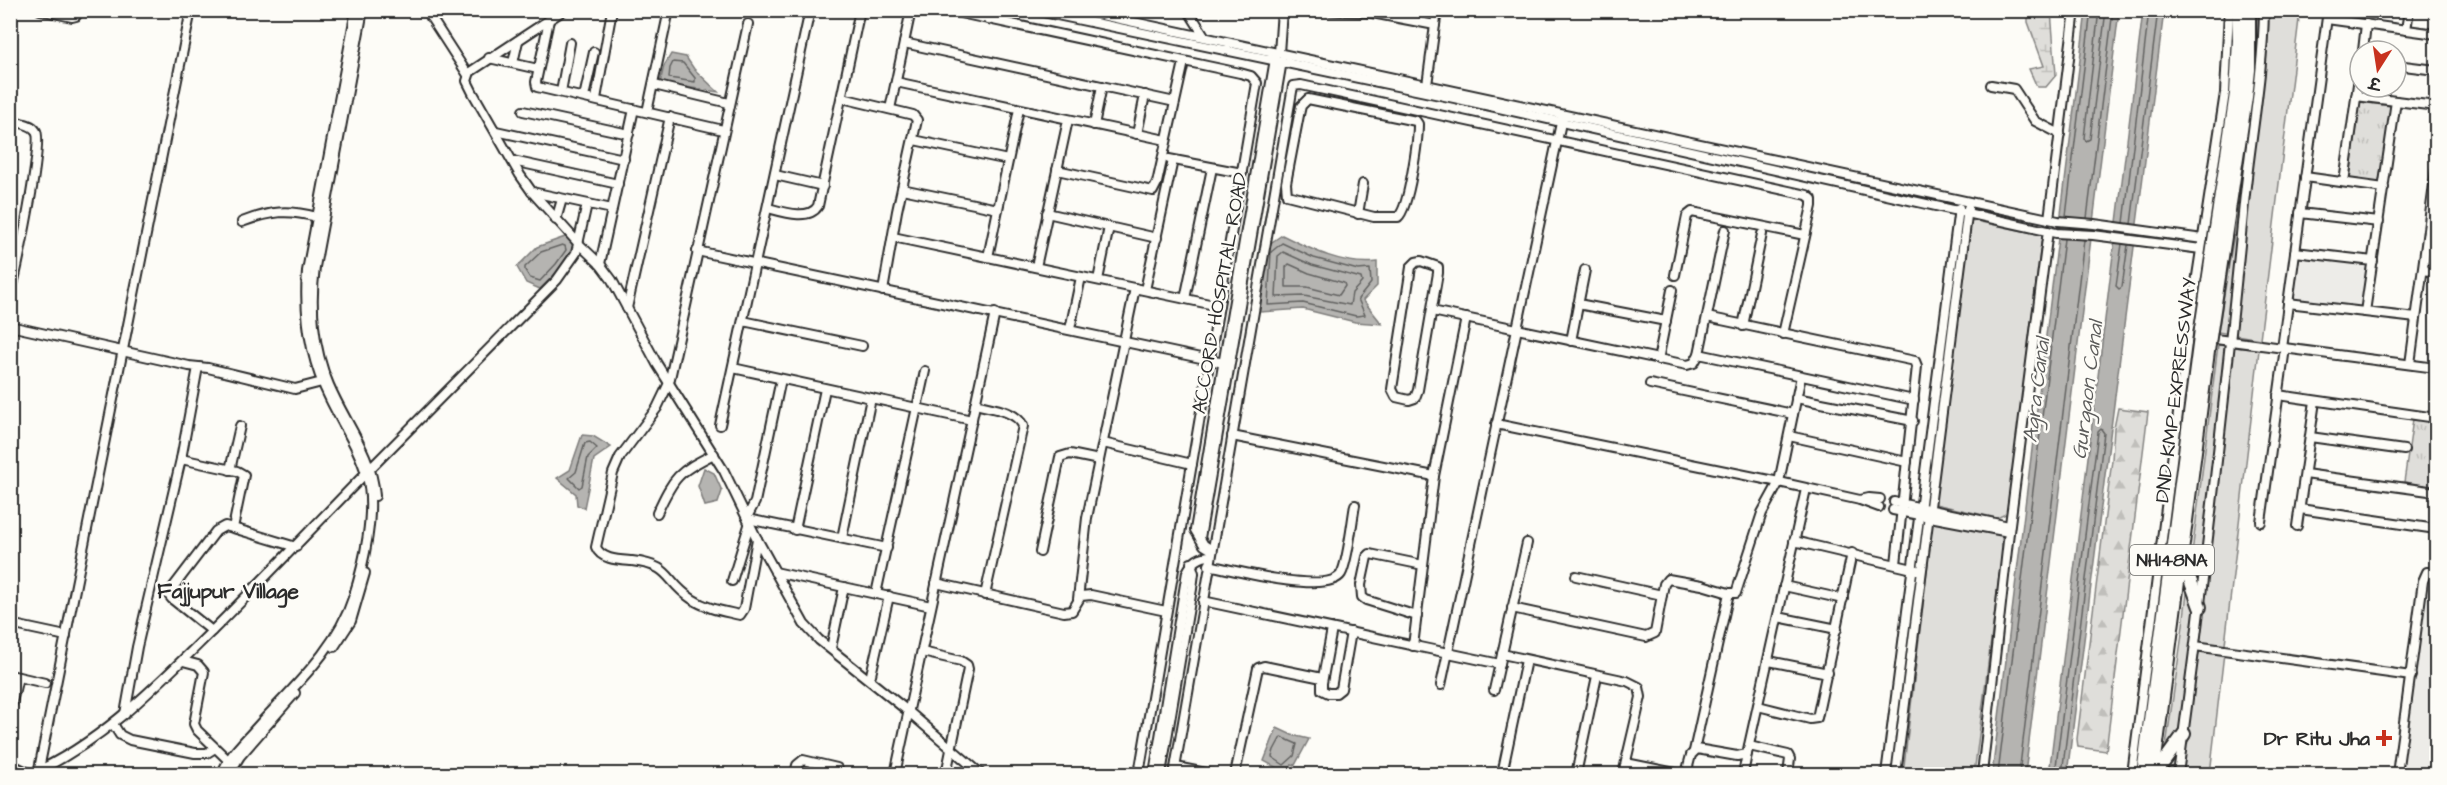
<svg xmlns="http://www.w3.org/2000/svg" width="2447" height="785" font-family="'Architects Daughter','Playpen Sans Deva',sans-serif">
<defs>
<pattern id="forest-firs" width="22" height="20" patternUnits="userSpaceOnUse" patternTransform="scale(1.5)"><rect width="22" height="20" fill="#dfdeda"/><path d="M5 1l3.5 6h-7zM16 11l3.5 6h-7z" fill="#c0bfbb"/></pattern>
<pattern id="wetland-marsh" width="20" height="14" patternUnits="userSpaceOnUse" patternTransform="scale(1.5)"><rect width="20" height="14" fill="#dfdeda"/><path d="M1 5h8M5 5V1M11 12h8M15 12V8" fill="none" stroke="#c0bfbb"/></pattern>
<pattern id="park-tufts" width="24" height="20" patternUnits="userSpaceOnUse" patternTransform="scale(1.5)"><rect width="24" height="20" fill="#dfdeda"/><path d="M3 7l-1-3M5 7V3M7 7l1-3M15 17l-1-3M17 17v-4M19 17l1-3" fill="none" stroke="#c0bfbb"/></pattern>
</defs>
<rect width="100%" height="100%" fill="#fdfcf7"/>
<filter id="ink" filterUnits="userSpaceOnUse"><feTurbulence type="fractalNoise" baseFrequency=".0167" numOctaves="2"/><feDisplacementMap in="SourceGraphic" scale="12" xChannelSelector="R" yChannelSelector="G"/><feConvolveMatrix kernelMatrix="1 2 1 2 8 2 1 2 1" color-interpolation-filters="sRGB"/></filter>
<g filter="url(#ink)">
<g fill="#edece8">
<polygon points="2299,256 2368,265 2363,308 2294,300"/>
<polygon points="2432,575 2436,576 2436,774 2402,774 2427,579"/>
</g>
<g fill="#dfdeda" stroke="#858482" stroke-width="1.5">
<polygon points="2257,11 2300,11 2260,339 2218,332 2256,98"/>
<polygon points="1971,220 2042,235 2008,513 1997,518 1935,504"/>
<polygon points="2218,345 2259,350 2210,774 2162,774 2181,641"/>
<polygon points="1933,520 2002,534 2002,554 1974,774 1903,774"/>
</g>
<polygon fill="url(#forest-firs)" stroke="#858482" stroke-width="1.5" points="2118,408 2148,412 2106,751 2078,747 2077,739 2112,460 2114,428"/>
<polygon fill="url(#wetland-marsh)" stroke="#858482" stroke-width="1.5" points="2028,11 2051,11 2056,75 2046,87 2037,87 2029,69 2044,66 2028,22"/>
<g fill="url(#park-tufts)" stroke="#858482" stroke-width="1.5">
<polygon points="2360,102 2391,106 2380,183 2350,179"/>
<polygon points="2413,419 2436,422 2436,487 2404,482"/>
</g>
<g fill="#b5b4b1" stroke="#7e7d7b" stroke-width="1.5">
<polygon points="2086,11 2119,11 2025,774 1992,774"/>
<polygon points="2143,11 2164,11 2067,774 2049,774"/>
<polygon points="671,54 686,57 694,69 718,92 660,83 664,66"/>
<path d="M1282 235C1312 250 1344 266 1377 262V286L1363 300 1382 324 1355 322 1303 309 1260 312 1265 247Z"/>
<polygon points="568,236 575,246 561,268 540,289 526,283 517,267 537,247"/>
<polygon points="582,435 593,436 611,447 594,459 584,508 577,505 576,494 557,478 570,470"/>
<polygon points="704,468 714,473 722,491 718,503 705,506 698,486"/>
<polygon points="1277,728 1292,735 1309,739 1295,765 1292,764 1288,774 1264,761"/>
</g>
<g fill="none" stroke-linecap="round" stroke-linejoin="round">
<g stroke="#626261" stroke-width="1.5">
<polyline points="2099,10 2084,138 2086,141 2090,139 2106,10"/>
<polygon points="673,62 683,63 695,78 695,82 669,78 670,68"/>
<polyline points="2066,216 2091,10"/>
<polyline points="2087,218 2113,10"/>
<polyline points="2124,223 2149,10"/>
<polyline points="2131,224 2158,10"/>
<polygon points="1282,243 1314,258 1358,270 1370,269 1371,283 1358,299 1365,315 1356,316 1303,303 1268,305 1271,252"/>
<polyline points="2122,244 2116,286 2119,289 2122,287 2128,245"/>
<polygon points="562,245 565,246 566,250 556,264 540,281 530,278 525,270 525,267 541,252"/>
<polygon points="1283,252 1312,265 1361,278 1362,282 1352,293 1350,305 1304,296 1276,297 1278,256"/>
<polygon points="1289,264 1309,273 1344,283 1345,286 1339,295 1307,287 1286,287 1286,267"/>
<polygon points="590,442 597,448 588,457 582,486 579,488 569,478 576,472 585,443"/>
<polygon points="1281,737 1297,744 1294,756 1284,765 1272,757 1274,750"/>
<polyline points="1998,774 2064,239"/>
<polyline points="2019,774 2084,240"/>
<polyline points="2055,774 2098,432 2101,429 2104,433 2062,774"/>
</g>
<defs>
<g id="minor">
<polyline points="40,10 72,17 76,16 79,10"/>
<path d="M363 10 315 267C310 305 313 349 329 385 345 423 372 454 375 496"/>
<polyline points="426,10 468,75"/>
<polyline points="564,10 470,72 467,81 473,93 520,175 532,192 579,244 600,264 612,280 657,364 724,471 757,539 804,624 819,640 909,712 981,774"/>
<polyline points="946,10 1240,73 1251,76 1257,83 1139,774"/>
<polyline points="1033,10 1454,98 2056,233 2093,235 2201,249"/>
<polyline points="1078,10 2058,221 2094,224 2203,239"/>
<polyline points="1188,10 1205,37"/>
<polyline points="1316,10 1367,12 1435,25"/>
<polyline points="2327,19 2436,34"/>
<polyline points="549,20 536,82 537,87 723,130"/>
<path d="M748 24 669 383 657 408 620 457 613 473 596 547C601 560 620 560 632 561 674 566 663 580 692 599 707 609 723 611 740 615L744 609 757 539"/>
<polyline points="2406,30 2409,10"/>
<polyline points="904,43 1175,102"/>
<polyline points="2363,51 2366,24"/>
<polyline points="1279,53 1282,10"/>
<polyline points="489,58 538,69"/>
<polyline points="513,63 518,41"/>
<polyline points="2396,65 2436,70"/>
<polyline points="896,82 1166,140"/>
<polyline points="654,85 729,103"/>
<polyline points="1427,85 1437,10"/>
<polyline points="1991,85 2014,89 2035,121 2060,134"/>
<polyline points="561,92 570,43"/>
<polyline points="2356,96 2436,106"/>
<polyline points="584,97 594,52"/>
<polyline points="842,98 905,113 913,115 917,120 897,211 883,291"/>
<polyline points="596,99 612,10"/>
<path d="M1308 99 1416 121 1418 124C1418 141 1409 208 1398 217H1374L1287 195 1286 183 1299 115 1301 106Z"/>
<polyline points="890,109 911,10"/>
<polyline points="523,111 629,134"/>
<polyline points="647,112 669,10"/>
<path d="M10 121C18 123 31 123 36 131 44 142 16 275 10 296"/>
<polyline points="1094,125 1102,86"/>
<polyline points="496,131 624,159"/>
<polyline points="1137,134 1145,95"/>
<polyline points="914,140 1008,160"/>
<polyline points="1169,159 1242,173"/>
<polyline points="513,161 618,184"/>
<polyline points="1057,170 1153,191 1157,183 1184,62"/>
<polyline points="775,175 823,186"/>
<polyline points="2305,177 2384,188"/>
<polyline points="2344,182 2360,70"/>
<polyline points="902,189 998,209"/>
<polyline points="532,192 612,209"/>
<path d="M768 208C783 212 809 221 818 206L860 10"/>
<polyline points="1047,213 1157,238"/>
<polyline points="2300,213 2379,222"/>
<polyline points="1358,214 1363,184"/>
<polyline points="2049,219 2075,10"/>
<polyline points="556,220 562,199"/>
<path d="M242 222C271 211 287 209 317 217"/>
<polyline points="893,237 1219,306"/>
<polyline points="697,251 1224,363"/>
<polyline points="2295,252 2373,261"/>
<polyline points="988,257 1019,109"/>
<polygon points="1421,261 1438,267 1438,273 1418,390 1415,398 1409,400 1396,397 1392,389 1411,267 1416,262"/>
<polyline points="600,264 634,109"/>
<polyline points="1036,267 1068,120"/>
<polyline points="2423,270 2436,272"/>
<polyline points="1675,275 1687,216 1692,212 1805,235"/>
<polyline points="1098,280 1109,227"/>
<polyline points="1145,290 1173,160"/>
<polyline points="1185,299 1212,168"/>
<polyline points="2288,303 2416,318"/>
<polyline points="1578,304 1666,321"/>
<polyline points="627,308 670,117"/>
<polyline points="1432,311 1687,365 1694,363 1699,354 1725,230"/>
<polyline points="2365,312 2396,101"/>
<polyline points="1707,317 1915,361 1917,366 1896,564"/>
<polyline points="743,321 862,346"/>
<polyline points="10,326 189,366 208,368 295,389 322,382"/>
<polyline points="1743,326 1762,234"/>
<polyline points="1070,329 1081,277"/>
<polyline points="2208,338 2436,368"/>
<polyline points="1571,341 1585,270"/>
<polyline points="2282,348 2328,10"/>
<polyline points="1699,354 1914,400"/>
<polyline points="1658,360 1672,290"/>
<polyline points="2410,364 2436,170"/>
<polyline points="733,368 972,420"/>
<polyline points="1650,384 1793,414"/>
<polyline points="2278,395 2436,418"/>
<polyline points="1796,398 1913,421"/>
<path d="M975 404C989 408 1016 410 1023 426L985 595"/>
<polyline points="1496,424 1779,482 1860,500 1879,507"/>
<polyline points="720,425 810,10"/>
<polyline points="1232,436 1434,476"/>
<polyline points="1789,436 1907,462"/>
<polyline points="2310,437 2404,450"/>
<polyline points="1103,443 1192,464"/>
<polyline points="181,459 237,471 244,475 233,528"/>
<polyline points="370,469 557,280 576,253 587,204"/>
<polyline points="230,470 240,426"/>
<polyline points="2305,474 2436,492"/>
<polyline points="1860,500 1869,498 1880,499"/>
<polyline points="1894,502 2009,526"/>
<polyline points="2300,509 2436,529"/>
<polyline points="1893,510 2009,532"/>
<path d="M657 513C674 476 678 472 714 454"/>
<polyline points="747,517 755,502 781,379"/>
<polyline points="748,519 887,548"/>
<polyline points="2261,522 2285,348"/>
<polyline points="2297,526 2315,401"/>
<polyline points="795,530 825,389"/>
<polyline points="842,538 871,398"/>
<polyline points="1200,538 1282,61"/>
<polyline points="1794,541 1917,570"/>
<polyline points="1212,550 1204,545 1195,530 1275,59"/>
<polyline points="1040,552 1060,457 1070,454 1099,460"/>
<path d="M1209 565C1232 570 1328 595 1341 574 1348 562 1352 521 1355 505"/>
<polyline points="775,572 931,606"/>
<polyline points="1576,576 1662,595"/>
<polyline points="732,581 750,522"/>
<polyline points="936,583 1064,612 1072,611 1081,596 1091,595 1166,611"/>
<polyline points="1784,586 1843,599"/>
<polyline points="876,594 925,371"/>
<polyline points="1078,599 1087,518 1135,288"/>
<polyline points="1203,601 1500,664"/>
<polyline points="1512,608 1646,637 1655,633 1664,584 1668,579 1702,585 1729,593 1736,593 1762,513 1779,482 1801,376"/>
<polyline points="1417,616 1366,600 1362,597 1361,585 1367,557 1370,554 1423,565"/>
<polyline points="1778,617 1837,629"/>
<polyline points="10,624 66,636"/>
<polyline points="1332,629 1322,683 1322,690 1328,693 1336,693 1341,689 1351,632"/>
<polyline points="212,631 172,599 168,594 216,531 225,526 233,528 296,547"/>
<polyline points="1413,646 1434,476 1466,318"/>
<polyline points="2195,646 2411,676"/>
<polyline points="334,647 351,621 365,573"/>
<polyline points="831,648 844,587"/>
<polyline points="922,652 961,661 967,665 968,669 946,774"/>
<polyline points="1502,654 1627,681 1639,687 1641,697 1623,774"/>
<polyline points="183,661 198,665 204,672 194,724 197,730 228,760"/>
<polyline points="1769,661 1828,673"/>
<polyline points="10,675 45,683"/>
<polyline points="870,679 889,596"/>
<polyline points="1441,685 1562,118"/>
<polyline points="1494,690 1527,543"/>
<polyline points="1758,706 1810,719 1817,718 1852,553"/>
<polyline points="10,711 18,677"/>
<polyline points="125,714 137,647 181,459 198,367"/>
<polyline points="113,724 120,735 130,740 195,753 207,753 215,748"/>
<polyline points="1749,746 1788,755 1790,759 1788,774"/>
<polyline points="1694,751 1729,593"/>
<polyline points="1626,763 1680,774"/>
<polyline points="10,764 31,774"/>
<polyline points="1176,767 1211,774"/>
<path d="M31 774C103 742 157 685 213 630 265 578 315 525 366 473"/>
<polyline points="38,774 191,10"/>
<path d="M222 774C228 756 244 742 257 727 292 688 337 649 353 598 364 565 376 510 367 477 360 450 342 424 330 399 310 360 304 314 307 271L356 10"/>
<polyline points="229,774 240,756 295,693"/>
<polyline points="795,774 797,765 803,760 837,768 840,774"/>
<polyline points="895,774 995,313"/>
<path d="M1154 774 1187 572C1192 562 1199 556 1211 556"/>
<polyline points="1161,774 1192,589 1194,573 1191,563"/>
<polyline points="1174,774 1293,86 1301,85 1807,195 1812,199 1812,206 1783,334"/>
<polyline points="1235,774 1258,668 1264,666 1322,678"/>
<polyline points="1502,774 1526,660"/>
<polyline points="1576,774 1597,676"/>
<polyline points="1686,774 1691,755 1697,749 1737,756 1747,754 1806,489"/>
<polyline points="1743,774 1747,754"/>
<polyline points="1886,774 1959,208"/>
<polyline points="1896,774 1968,208"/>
<polyline points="1982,774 2009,532 2048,231"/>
<polyline points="2132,774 2188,335 2225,93 2229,10"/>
<path d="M2178 774C2203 588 2225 401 2243 214 2249 146 2263 79 2264 10"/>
<polyline points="2397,774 2423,581 2427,572 2436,572"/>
</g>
<g id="highway">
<polyline points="2201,329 2236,94 2239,40 2238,10"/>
<polyline points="2211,330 2246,97 2249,70 2249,10"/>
<polyline points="2184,563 2200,607"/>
<polyline points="2143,774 2199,345"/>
<polyline points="2153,774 2209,344"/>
<polyline points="2155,774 2184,734"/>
</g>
</defs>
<use href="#minor" stroke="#2b2b2b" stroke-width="12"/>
<use href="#highway" stroke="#2b2b2b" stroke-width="16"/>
<use href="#minor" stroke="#fdfcf7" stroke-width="8"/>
<use href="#highway" stroke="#fdfcf7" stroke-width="12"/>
<defs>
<g id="highway-bridge">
<polyline points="2209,344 2211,330"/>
<polyline points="2199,345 2201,329"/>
</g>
</defs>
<use href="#highway-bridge" stroke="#2b2b2b" stroke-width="16" stroke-linecap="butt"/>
<use href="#highway-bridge" stroke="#fdfcf7" stroke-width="12"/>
</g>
</g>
<path fill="#c8321e" stroke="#fdfcf7" stroke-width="2" d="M2381 729h6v6h6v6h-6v6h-6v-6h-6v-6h6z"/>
<g text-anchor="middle" stroke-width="5" stroke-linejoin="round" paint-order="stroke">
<rect fill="#fdfcf7" stroke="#6a6a68" stroke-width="1.5" x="2130" y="545" width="84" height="30" rx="4.5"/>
<g font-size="18" font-weight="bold" fill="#2b2b2b">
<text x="2172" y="566">NH148NA</text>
</g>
<g font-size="20" fill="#2b2b2b" stroke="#fdfcf7">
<text transform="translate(1219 293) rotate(-80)" y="7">ACCORD HOSPITAL ROAD</text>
<text transform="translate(2175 390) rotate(-83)" y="7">DND KMP EXPRESSWAY</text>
</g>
<g font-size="20" font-weight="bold" fill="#2b2b2b" stroke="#fdfcf7" text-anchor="end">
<text x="2370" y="745">Dr Ritu Jha</text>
</g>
<g font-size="21" font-style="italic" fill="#5b5b5a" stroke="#fdfcf7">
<text transform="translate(2036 390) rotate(-83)" y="7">Agra Canal</text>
<text transform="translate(2087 390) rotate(-83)" y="7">Gurgaon Canal</text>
</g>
<g font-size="21" font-weight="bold" fill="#2b2b2b" stroke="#fdfcf7">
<text x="228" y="598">Fajjupur Village</text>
</g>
</g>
<rect width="2447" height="785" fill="none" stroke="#fdfcf7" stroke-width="36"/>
<rect x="18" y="18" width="2411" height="749" fill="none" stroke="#2b2b2b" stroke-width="2" filter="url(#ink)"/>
<g transform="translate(2378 69) rotate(192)"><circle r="28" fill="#fdfcf7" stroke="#a9a8a5" stroke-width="1.5"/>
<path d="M0-4.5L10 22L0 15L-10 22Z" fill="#c8321e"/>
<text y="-9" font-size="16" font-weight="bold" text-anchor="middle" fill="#2b2b2b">उ</text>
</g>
</svg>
